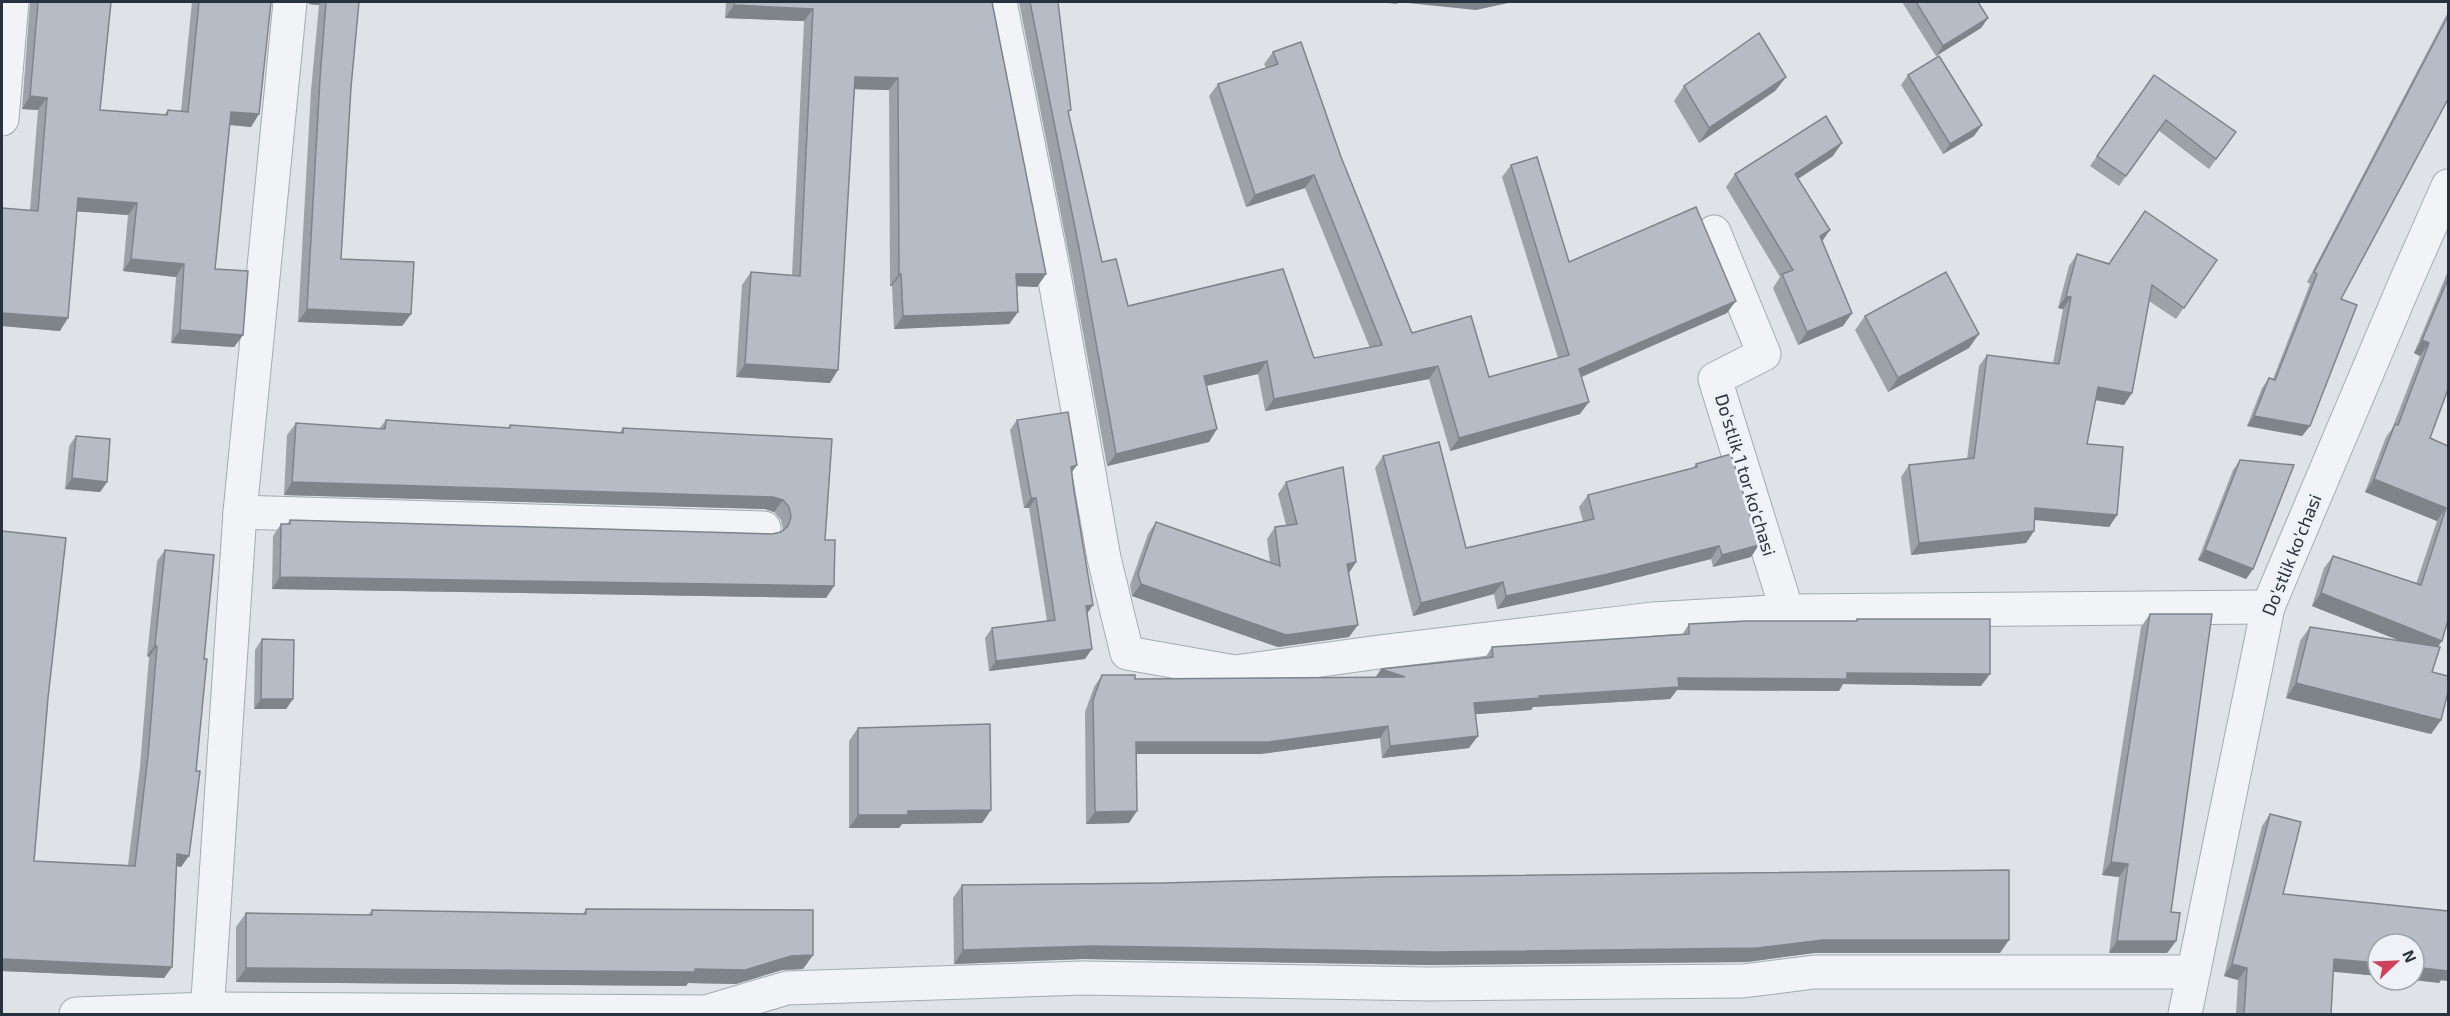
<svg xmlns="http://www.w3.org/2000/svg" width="2450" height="1016" font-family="'Exo 2',sans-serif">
<rect width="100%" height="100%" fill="#dfe3e8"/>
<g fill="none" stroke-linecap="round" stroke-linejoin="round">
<defs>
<g id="minor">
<polyline points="1000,2 1053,269 1104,558 1127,653 1235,672 1379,652 1653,619 1787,611 2268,607"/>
<polyline points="2,119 12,2"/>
<polyline points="1714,232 1764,354 1715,379 1787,611"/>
<polyline points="240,512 764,528"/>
<polyline points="76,1014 207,1009 706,1012 787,988 1083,978 1428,984 1743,981 1814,972 2193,972"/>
<polyline points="207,1014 240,512 290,2"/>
<polyline points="2185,1014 2268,607 2406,281 2448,186"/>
</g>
</defs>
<use href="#minor" stroke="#a4aab2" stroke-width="35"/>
<use href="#minor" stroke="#f1f3f7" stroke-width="33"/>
</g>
<g fill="#9da2a9">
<polygon points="30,2 111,2 100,110 164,115 168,110 181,111 192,2 271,2 251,127 230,125 215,269 243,335 234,347 171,343 176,277 123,271 128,215 77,211 60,331 2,326 2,208 30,210 38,110 22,109"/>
<polygon points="308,2 359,2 351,87 341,259 411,314 402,326 298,322 311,90 319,5 309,4"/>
<polygon points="726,2 992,2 1046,274 1037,287 1017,286 1018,312 1009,324 894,329 892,286 890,286 889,90 855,89 830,383 736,377 742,285 751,272 792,275 804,21 725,18"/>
<polygon points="1019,2 1058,2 1068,114 1102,262 1128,306 1314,358 1370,348 1305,188 1246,207 1209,96 1218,84 1266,68 1264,64 1273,52 1341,157 1412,333 1489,377 1558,358 1502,177 1511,165 1569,262 1727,313 1582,377 1580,414 1450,451 1429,379 1265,411 1258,374 1207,386 1209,442 1107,466 1071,266"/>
<polygon points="1902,2 1978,2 1988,18 1981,28 1936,56"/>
<polygon points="2448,12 2448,99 2341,299 2310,426 2302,436 2247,426 2262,388 2269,378 2273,379 2310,284 2307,282"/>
<polygon points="1908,75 1974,136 1943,154 1901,85"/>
<polygon points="2154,75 2236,132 2209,169 2158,130 2119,186 2090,166"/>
<polygon points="1786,77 1775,91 1699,143 1674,101 1684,86"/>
<polygon points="1833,156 1798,179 1822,241 1852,313 1843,326 1798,345 1773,288 1780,277 1726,187 1735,174"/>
<polygon points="2077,254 2109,263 2217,260 2176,319 2149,301 2124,405 2095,400 2087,444 2117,515 2109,527 2034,520 2034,531 2026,543 1911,555 1901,477 1909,465 1967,459 1979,366 1987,355 2053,363 2063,309 2058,308 2069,266"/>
<polygon points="2448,271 2448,389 2430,438 2448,446 2438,646 2432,672 2441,720 2431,734 2286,698 2300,641 2310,627 2399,640 2312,606 2324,568 2333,556 2416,584 2437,521 2365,492 2386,437 2392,429 2420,356 2414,353"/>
<polygon points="1865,316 1969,348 1888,392 1855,330"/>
<polygon points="386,420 508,428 510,425 620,432 623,428 832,439 825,540 834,586 826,598 272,589 273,536 281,524 287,524 290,520 772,534 781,532 783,529 781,520 774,512 765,509 284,495 287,435 296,423 379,429"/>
<polygon points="1017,420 1072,473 1093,605 1087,613 1085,659 989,671 985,638 992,628 1047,621 1029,508 1024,508 1010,430"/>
<polygon points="76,436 107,482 100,492 65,489 69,446"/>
<polygon points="1383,456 1466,548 1583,521 1579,507 1588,495 1693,468 1696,464 1751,557 1713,567 1711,559 1599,587 1497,609 1494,594 1413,616 1375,468"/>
<polygon points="2240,460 2253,569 2246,579 2198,560 2233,470"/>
<polygon points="1286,482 1356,562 1349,573 1349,637 1278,647 1132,596 1130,585 1148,534 1156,522 1270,562 1267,539 1275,527 1286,525 1278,494"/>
<polygon points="2,531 48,698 34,861 128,865 140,767 149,657 147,656 157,561 165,550 181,867 177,866 172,967 164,978 2,971"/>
<polygon points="2150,614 2171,912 2176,941 2167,953 2109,953 2119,877 2102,875 2141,627"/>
<polygon points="1857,619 1981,686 1843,684 1839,691 1677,690 1670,699 1533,707 1531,710 1475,714 1469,748 1382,758 1380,738 1260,754 1136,754 1129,823 1086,824 1085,712 1094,687 1102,675 1135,679 1375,677 1485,658 1492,647 1682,635 1689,624 1855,621"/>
<polygon points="262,639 293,699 286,709 254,709 255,650"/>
<polygon points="858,728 991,810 982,823 902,824 899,828 849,828 849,741"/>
<polygon points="2270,814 2283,894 2448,911 2448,981 2441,980 2439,983 2378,944 2378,976 2333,971 2331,1014 2236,1014 2238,980 2224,976 2262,826"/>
<polygon points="962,885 2000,953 1814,953 1747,962 1428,965 1083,959 954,964 953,898"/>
<polygon points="586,909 813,955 803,969 782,970 736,984 688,983 686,986 236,982 236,927 246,913 368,915 372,910 583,914"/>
</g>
<g fill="#7f848a">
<polygon points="310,2 321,2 319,5 309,4"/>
<polygon points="1378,2 1513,2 1476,10 1398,2 1397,4"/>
<polygon points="734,5 813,9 804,21 725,18"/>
<polygon points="1988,18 1981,28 1936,56 1943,46"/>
<polygon points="855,77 898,78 889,90 847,89"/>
<polygon points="1786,77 1775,91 1699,143 1709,128"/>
<polygon points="30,96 47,98 38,110 22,109"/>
<polygon points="231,112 259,114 251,127 222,124"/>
<polygon points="1982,125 1974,136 1943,154 1950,144"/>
<polygon points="1842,143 1833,156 1785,187 1795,174"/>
<polygon points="1314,175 1305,188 1246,207 1255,195"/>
<polygon points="78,198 137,203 128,215 70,211"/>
<polygon points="1830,230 1821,243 1820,236"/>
<polygon points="131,259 184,264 176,277 123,271"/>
<polygon points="899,274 901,274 892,286 890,286"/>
<polygon points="1016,274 1046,274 1037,287 1008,286"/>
<polygon points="2066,296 2071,297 2063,309 2058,308"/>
<polygon points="1736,301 1727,313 1571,381 1579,369"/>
<polygon points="307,309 411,314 402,326 298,322"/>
<polygon points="1018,312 1009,324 894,329 903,316"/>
<polygon points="2,313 68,318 60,331 2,326"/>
<polygon points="1852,313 1843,326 1798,345 1807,332"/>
<polygon points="180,330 243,335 234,347 171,343"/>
<polygon points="1979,334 1969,348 1888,392 1898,378"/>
<polygon points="2422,340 2429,343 2420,356 2414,353"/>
<polygon points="1267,361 1258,374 1196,388 1204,376"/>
<polygon points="745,364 838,370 830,383 736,377"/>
<polygon points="1438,366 1429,379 1265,411 1274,399"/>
<polygon points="2098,387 2132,393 2124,405 2089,399"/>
<polygon points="1589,402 1580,414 1450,451 1459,438"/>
<polygon points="2254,416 2310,426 2302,436 2247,426"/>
<polygon points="1217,429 1209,442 1107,466 1116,454"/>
<polygon points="1077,465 1070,475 1071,467"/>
<polygon points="72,478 107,482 100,492 65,489"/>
<polygon points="2374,479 2446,508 2437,521 2365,492"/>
<polygon points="292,482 773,497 783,500 774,512 765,509 284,495"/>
<polygon points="1031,498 1036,498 1029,508 1024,508"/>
<polygon points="2035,508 2117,515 2109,527 2027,519"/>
<polygon points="2034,531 2026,543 1911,555 1919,543"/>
<polygon points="1759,545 1751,557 1713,567 1722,555"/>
<polygon points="1719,546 1711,559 1599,587 1497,609 1506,596"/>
<polygon points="2205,550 2253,569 2246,579 2198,560"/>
<polygon points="1356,562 1348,574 1347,564"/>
<polygon points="280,577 834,586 826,598 272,589"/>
<polygon points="1503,582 1494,594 1413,616 1421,603"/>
<polygon points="1141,584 1358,625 1349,637 1278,647 1132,596"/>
<polygon points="2321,593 2442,641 2433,654 2312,606"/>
<polygon points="1093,605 1086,615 1086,606"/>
<polygon points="155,645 157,646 149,657 147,656"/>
<polygon points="1092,649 1085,659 989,671 996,661"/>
<polygon points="1381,669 1405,677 1373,681"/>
<polygon points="1847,673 1990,674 1981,686 1843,684 1839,691 1677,690 1670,699 1533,707 1531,710 1466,715 1474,703 1678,678"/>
<polygon points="2296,683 2441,720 2431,734 2286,698"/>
<polygon points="261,699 293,699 286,709 254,709"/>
<polygon points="1388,726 1380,738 1260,754 1128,754 1136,742"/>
<polygon points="1478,736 1469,748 1382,758 1390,746"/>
<polygon points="991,810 982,823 902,824 899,828 849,828 858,815 908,811"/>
<polygon points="1137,811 1129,823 1086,824 1095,812"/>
<polygon points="177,854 189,856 181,867 170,865"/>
<polygon points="2111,862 2128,864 2119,877 2102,875"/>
<polygon points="1823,940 2009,940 2000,953 1814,953 1747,962 1428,965 1083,959 954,964 963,950 1093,946"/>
<polygon points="2117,941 2176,941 2167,953 2109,953"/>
<polygon points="813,955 803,969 782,970 736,984 688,983 686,986 236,982 246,968 695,969 791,956"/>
<polygon points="2,959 172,967 164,978 2,971"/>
<polygon points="2334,959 2378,963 2378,976 2325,971"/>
<polygon points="2232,964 2247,968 2238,980 2224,976"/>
<polygon points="2414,967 2448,968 2448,981 2441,980 2439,983 2413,980 2414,980"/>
</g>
<g fill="#b6bcc5" stroke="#7f848a" stroke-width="1.5">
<polygon points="38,2 111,2 100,110 167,115 168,110 188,112 199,2 271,2 259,114 231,112 215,269 248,271 243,335 180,330 184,264 131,259 137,203 78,198 68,318 2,313 2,208 38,211 47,98 30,96"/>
<polygon points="326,2 359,2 351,87 341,259 414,262 411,314 307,309 320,78"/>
<polygon points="734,2 992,2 1046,274 1016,274 1018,312 903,316 901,274 899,274 898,78 855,77 838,370 745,364 751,272 800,276 813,9 734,5"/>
<polygon points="1030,2 1058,2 1071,110 1068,111 1102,262 1116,259 1128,306 1283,269 1314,358 1382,345 1314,175 1255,195 1218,84 1278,64 1273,52 1301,42 1341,157 1412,333 1471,316 1489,377 1569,355 1511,165 1537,157 1569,262 1696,207 1736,301 1579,369 1589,402 1459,438 1438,366 1274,399 1267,361 1204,376 1217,429 1116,454 1080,253"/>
<polygon points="1916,2 1978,2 1988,18 1943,46"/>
<polygon points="2448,16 2448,99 2341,299 2357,305 2310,426 2254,416 2269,378 2275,380 2317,274 2314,272"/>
<polygon points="1759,33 1786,77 1709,128 1684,86"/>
<polygon points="1939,56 1982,125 1950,144 1908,75"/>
<polygon points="2154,75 2236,132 2216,159 2166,120 2126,176 2097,156"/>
<polygon points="1826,116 1842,143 1795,174 1830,230 1820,236 1852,313 1807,332 1782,274 1793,270 1735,174"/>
<polygon points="2145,211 2217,260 2184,308 2152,285 2132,393 2098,387 2087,444 2123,447 2117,515 2035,508 2034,531 1919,543 1909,465 1974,458 1987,355 2059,364 2071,297 2066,296 2077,254 2109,264"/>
<polygon points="1946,272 1979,334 1898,378 1865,316"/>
<polygon points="2448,279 2448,389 2430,438 2448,446 2448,620 2442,641 2321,593 2333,556 2421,585 2446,508 2374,479 2395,424 2398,425 2429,343 2422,340"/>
<polygon points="1068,412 1077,465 1071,467 1074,491 1093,605 1086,606 1092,649 996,661 992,628 1055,620 1036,498 1031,498 1017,420"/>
<polygon points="386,420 510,428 510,425 623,433 623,428 832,439 825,540 835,540 834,586 280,577 281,524 290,524 290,520 772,534 781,532 788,526 791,517 789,507 783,500 773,497 292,482 296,423 385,429"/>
<polygon points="76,436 110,439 107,482 72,478"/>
<polygon points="1439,442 1466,548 1594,519 1588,495 1697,467 1696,464 1731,454 1759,545 1722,555 1719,546 1608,574 1506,596 1503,582 1421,603 1383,456"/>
<polygon points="2240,460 2294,465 2253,569 2205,550"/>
<polygon points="1343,467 1356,562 1347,564 1358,625 1286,635 1141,584 1138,574 1156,522 1280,566 1275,527 1297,524 1286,482"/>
<polygon points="2,531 66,538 48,698 34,861 135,866 148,756 157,646 155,645 165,550 214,555 204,659 207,659 196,771 200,771 189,856 177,854 172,967 2,959"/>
<polygon points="2150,614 2212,614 2171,912 2180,913 2176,941 2117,941 2128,864 2111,862"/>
<polygon points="1857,619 1990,619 1990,674 1847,673 1847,679 1678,678 1679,687 1539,696 1540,698 1474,703 1478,736 1390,746 1388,726 1269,742 1136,742 1137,811 1095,812 1093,700 1102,675 1135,675 1135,679 1405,677 1381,669 1493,657 1492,647 1689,634 1689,624 1746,621 1857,621"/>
<polygon points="2310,627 2440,647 2432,672 2448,676 2448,692 2441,720 2296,683"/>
<polygon points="262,639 294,640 293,699 261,699"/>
<polygon points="990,724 991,810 908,811 908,815 858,815 858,728"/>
<polygon points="2270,814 2301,822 2283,894 2448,911 2448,971 2414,967 2414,944 2378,944 2378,963 2334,959 2331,1014 2244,1014 2247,968 2232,964"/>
<polygon points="2009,870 2009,940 1823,940 1757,948 1437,952 1093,946 963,950 962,885 1163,883 1376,877"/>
<polygon points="586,909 813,910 813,955 791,956 745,970 695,969 695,972 246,968 246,913 372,915 372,910 586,914"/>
</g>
<g text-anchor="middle" stroke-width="6" stroke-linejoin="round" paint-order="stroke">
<g font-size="18" fill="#273140" stroke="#eef2f6">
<text transform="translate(1745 475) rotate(73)" y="6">Do'stlik 1 tor ko'chasi</text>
<text transform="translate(2292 555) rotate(-68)" y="6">Do'stlik ko'chasi</text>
</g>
</g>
<rect width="2450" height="1016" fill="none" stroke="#273140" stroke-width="6"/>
<g transform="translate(2396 962) rotate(67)"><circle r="28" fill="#eef2f6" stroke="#9ea5ad" stroke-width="1.5"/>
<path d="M0-4.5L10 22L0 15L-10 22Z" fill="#d0415b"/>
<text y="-9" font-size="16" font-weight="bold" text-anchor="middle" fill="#273140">N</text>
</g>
</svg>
